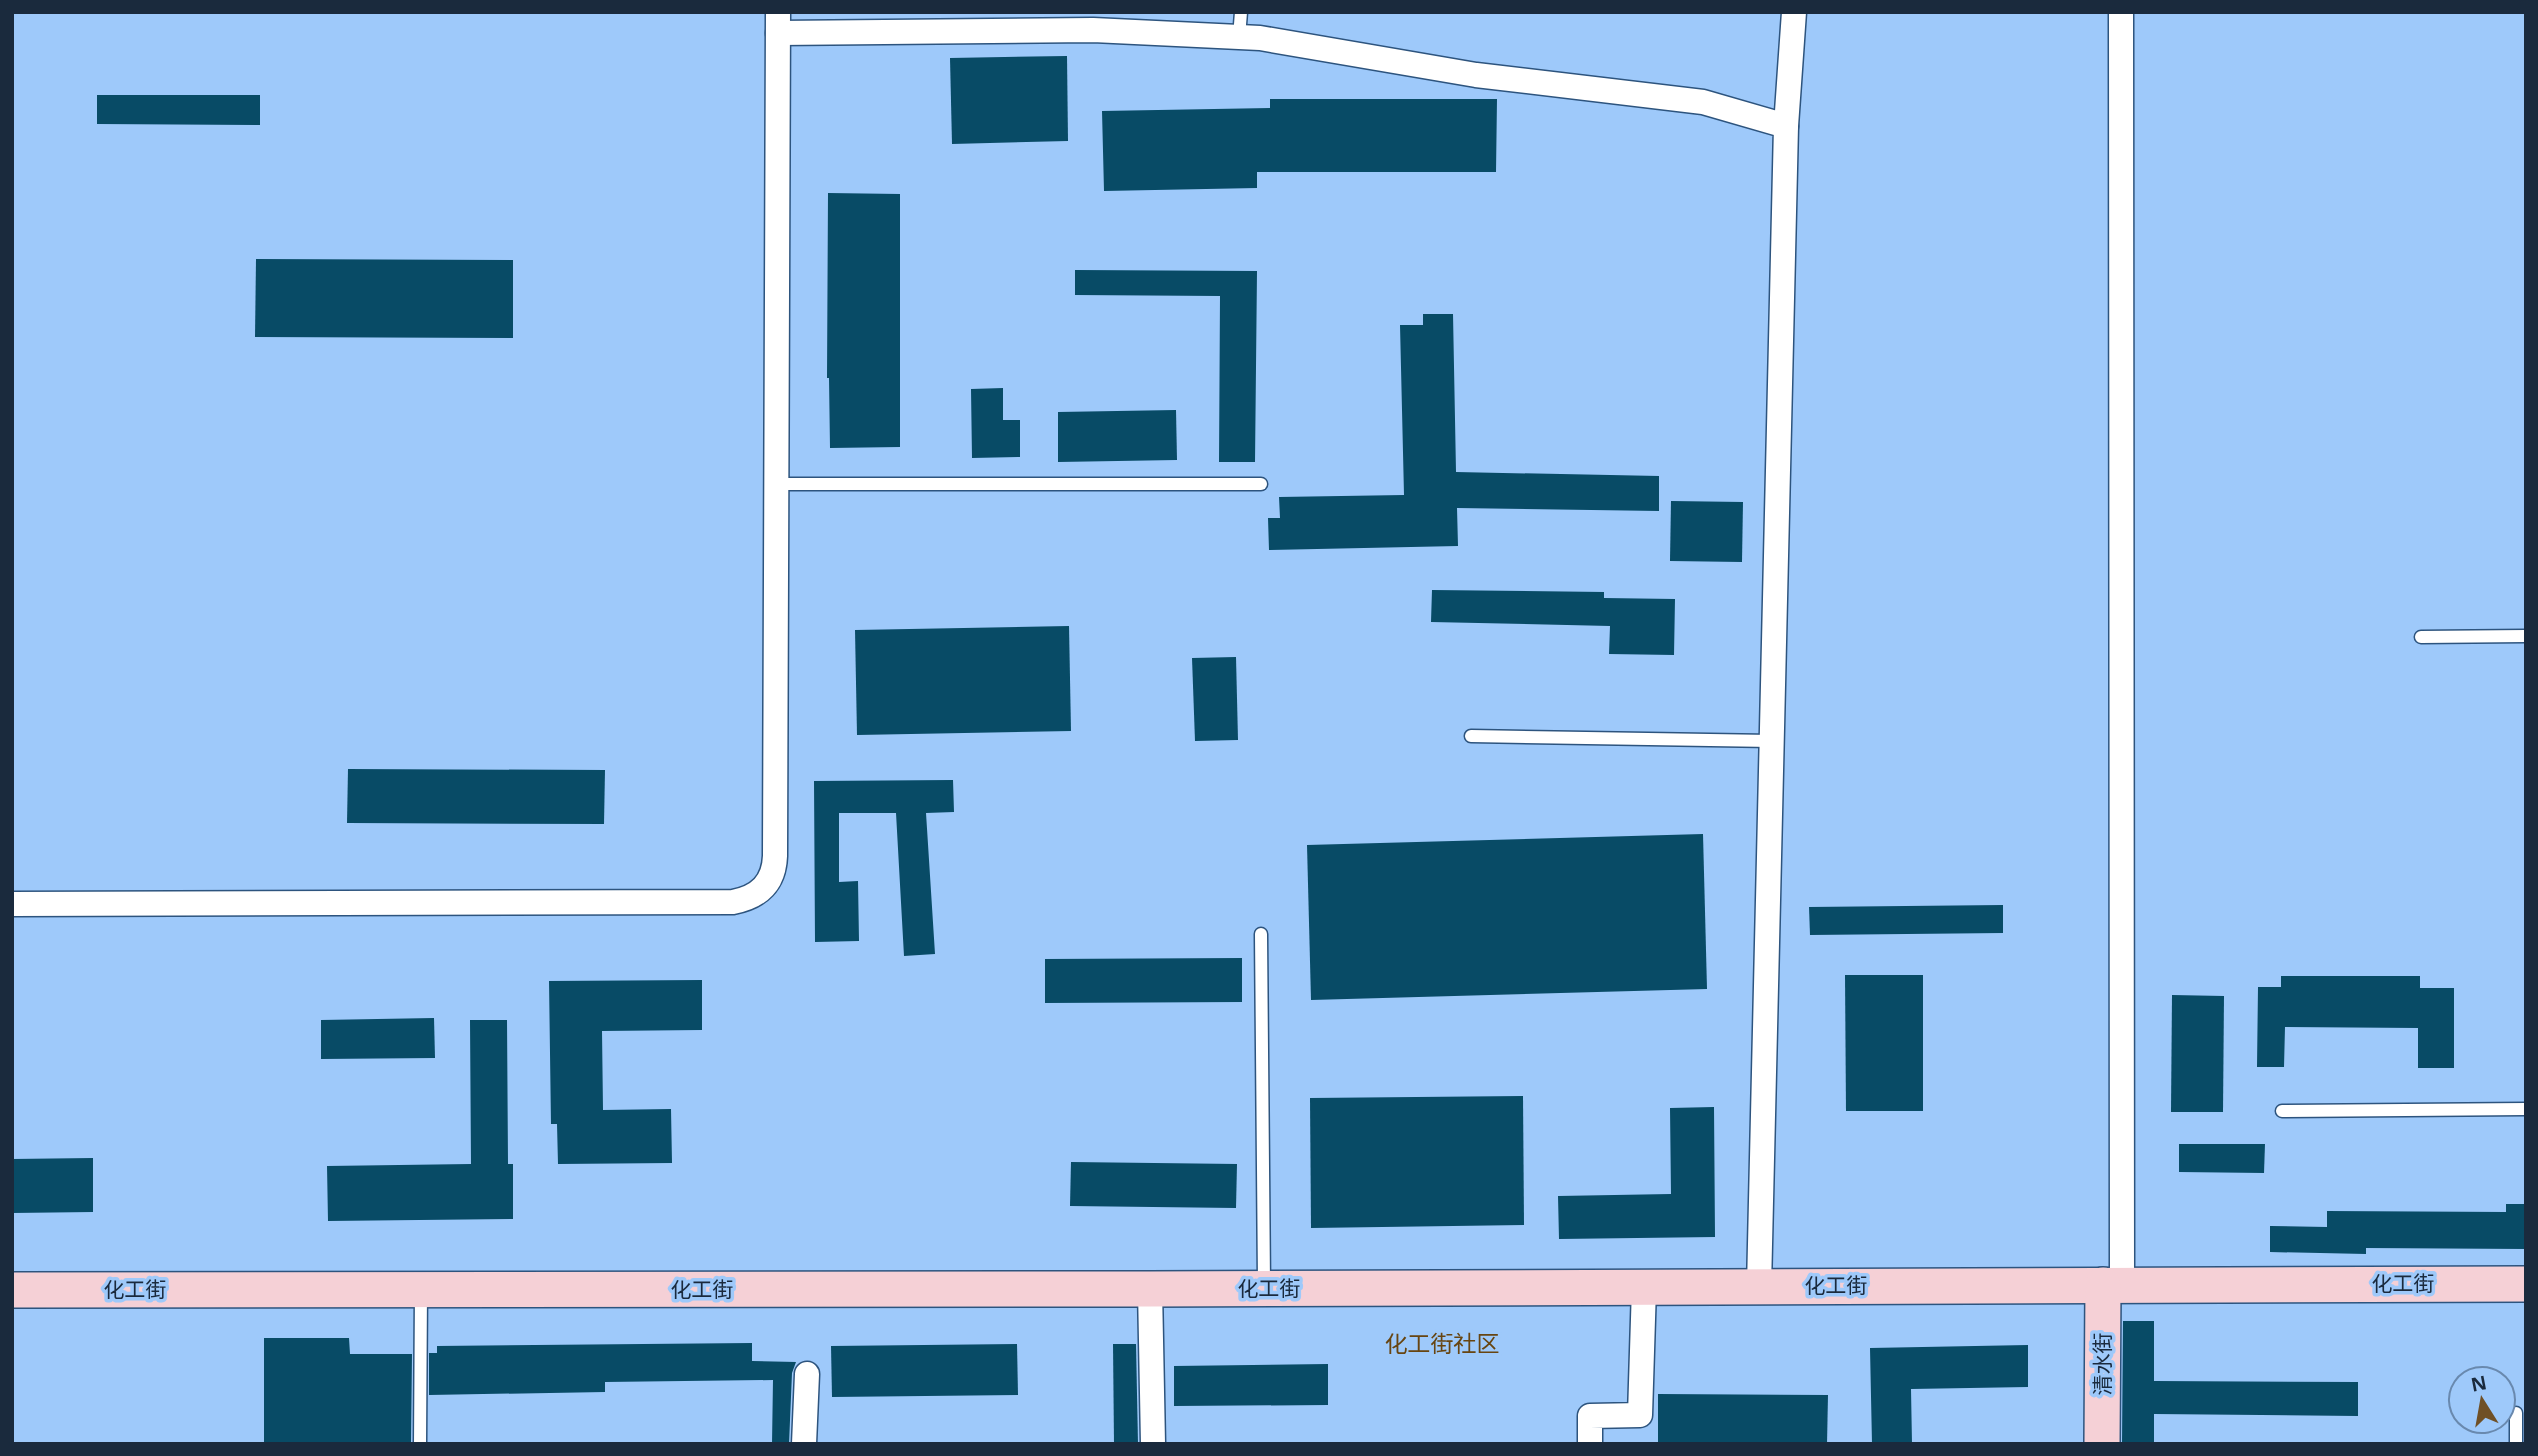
<svg xmlns="http://www.w3.org/2000/svg" width="2538" height="1456" font-family="'Open Sans','Noto Sans SC',sans-serif">
<rect width="100%" height="100%" fill="#9ec9fa"/>
<g fill="#084b66">
<polygon points="1067,56 1068,141 952,144 950,58"/>
<polygon points="97,95 260,95 260,125 97,124"/>
<polygon points="1270,99 1497,99 1496,172 1257,172 1257,188 1104,191 1102,111 1270,108"/>
<polygon points="828,193 900,194 900,447 830,448 829,378 827,378"/>
<polygon points="256,259 513,260 513,338 255,337"/>
<polygon points="1075,270 1257,271 1255,462 1219,462 1220,296 1075,295"/>
<polygon points="1423,314 1453,314 1456,472 1659,476 1659,511 1457,508 1458,546 1269,550 1268,518 1280,518 1279,497 1404,495 1400,325 1423,325"/>
<polygon points="1003,388 1003,420 1020,420 1020,457 972,458 971,389"/>
<polygon points="1176,410 1177,460 1058,462 1058,412"/>
<polygon points="1671,501 1743,502 1742,562 1670,561"/>
<polygon points="1432,590 1604,592 1604,598 1675,599 1674,655 1609,654 1610,626 1431,622"/>
<polygon points="1069,626 1071,731 857,735 855,630"/>
<polygon points="1236,657 1238,740 1195,741 1192,658"/>
<polygon points="348,769 605,770 604,824 347,823"/>
<polygon points="953,780 954,812 926,813 935,954 904,956 896,813 839,813 839,882 858,881 859,941 815,942 814,781"/>
<polygon points="1703,834 1707,989 1311,1000 1307,845"/>
<polygon points="2003,905 2003,933 1810,935 1809,907"/>
<polygon points="1242,958 1242,1002 1045,1003 1045,959"/>
<polygon points="1845,975 1923,975 1923,1111 1846,1111"/>
<polygon points="2281,976 2420,976 2420,988 2454,988 2454,1068 2418,1068 2418,1028 2285,1027 2284,1067 2257,1067 2258,987 2281,987"/>
<polygon points="702,980 702,1030 602,1031 603,1110 671,1109 672,1163 558,1164 557,1124 551,1124 549,981"/>
<polygon points="2172,995 2224,996 2223,1112 2171,1112"/>
<polygon points="434,1018 435,1058 321,1059 321,1020"/>
<polygon points="470,1020 507,1020 508,1164 513,1164 513,1219 328,1221 327,1166 471,1164"/>
<polygon points="1523,1096 1524,1225 1311,1228 1310,1098"/>
<polygon points="1714,1107 1715,1237 1559,1239 1558,1196 1671,1194 1670,1108"/>
<polygon points="2179,1144 2265,1144 2264,1173 2179,1172"/>
<polygon points="93,1158 93,1212 12,1213 12,1159"/>
<polygon points="1071,1162 1237,1164 1236,1208 1070,1206"/>
<polygon points="2506,1204 2526,1204 2526,1249 2366,1248 2366,1254 2270,1252 2270,1226 2327,1227 2327,1211 2506,1212"/>
<polygon points="2123,1321 2154,1321 2154,1381 2358,1382 2358,1416 2154,1414 2154,1444 2122,1444"/>
<polygon points="264,1338 349,1338 350,1354 412,1354 411,1444 264,1444"/>
<polygon points="752,1343 752,1361 796,1362 792,1373 789,1444 772,1444 773,1380 605,1382 605,1392 429,1395 429,1353 437,1353 437,1346"/>
<polygon points="1017,1344 1018,1395 832,1397 831,1346"/>
<polygon points="1113,1344 1136,1344 1138,1444 1114,1444"/>
<polygon points="2028,1345 2028,1387 1911,1389 1912,1444 1872,1444 1870,1348"/>
<polygon points="1328,1364 1328,1405 1174,1406 1174,1366"/>
<polygon points="1658,1394 1828,1395 1827,1444 1658,1444"/>
</g>
<g fill="none" stroke-linecap="round" stroke-linejoin="round">
<defs>
<g id="lane">
<polyline points="1239,37 1241,12"/>
<polyline points="776,484 1261,484"/>
<polyline points="2421,637 2526,636"/>
<polyline points="1471,736 1772,741"/>
<polyline points="1261,934 1264,1285"/>
<polyline points="2282,1111 2526,1109"/>
<polyline points="2516,1413 2516,1444"/>
<polyline points="420,1444 421,1290"/>
</g>
<g id="street">
<polyline points="2121,12 2122,1285"/>
<polyline points="778,33 1093,30 1260,38 1476,75 1703,102 1786,126 1759,1287"/>
<polyline points="1786,126 1794,12"/>
<path d="M12 904 733 902C759 897 774 883 775 856L778 12"/>
<polyline points="1150,1289 1153,1444"/>
<polyline points="804,1444 807,1374"/>
<polyline points="1590,1444 1590,1416 1640,1415 1644,1287"/>
</g>
<g id="secondary">
<polyline points="12,1290 1150,1289 2526,1284"/>
<polyline points="2102,1444 2103,1285"/>
</g>
</defs>
<use href="#lane" stroke="#2d547e" stroke-width="15"/>
<use href="#street" stroke="#2d547e" stroke-width="27"/>
<use href="#secondary" stroke="#2d547e" stroke-width="38"/>
<use href="#lane" stroke="#fff" stroke-width="12"/>
<use href="#street" stroke="#fff" stroke-width="24"/>
<use href="#secondary" stroke="#f5d0d6" stroke-width="35"/>
</g>
<g text-anchor="middle" stroke-width="7" stroke-linejoin="round" paint-order="stroke">
<g font-size="21" fill="#1a2a3d" stroke="#9ec9fa">
<text x="2403" y="1291">化工街</text>
<text x="1836" y="1293">化工街</text>
<text x="1269" y="1296">化工街</text>
<text x="135" y="1297">化工街</text>
<text x="702" y="1297">化工街</text>
<text transform="translate(2103 1364) rotate(-90)" y="7">清水街</text>
</g>
<g font-size="23" fill="#674511" stroke="#9ec9fa">
<text x="1442" y="1352">化工街社区</text>
</g>
</g>
<rect width="2538" height="1456" fill="none" stroke="#1a2a3d" stroke-width="28"/>
<g transform="translate(2482 1400) rotate(349)"><circle r="33" fill="#9ec9fa" stroke="#6989ae" stroke-width="2"/>
<path d="M0-5L12 26L0 18L-12 26Z" fill="#6f5026"/>
<text y="-10" font-size="19" font-weight="bold" text-anchor="middle" fill="#1a2a3d">N</text>
</g>
</svg>
